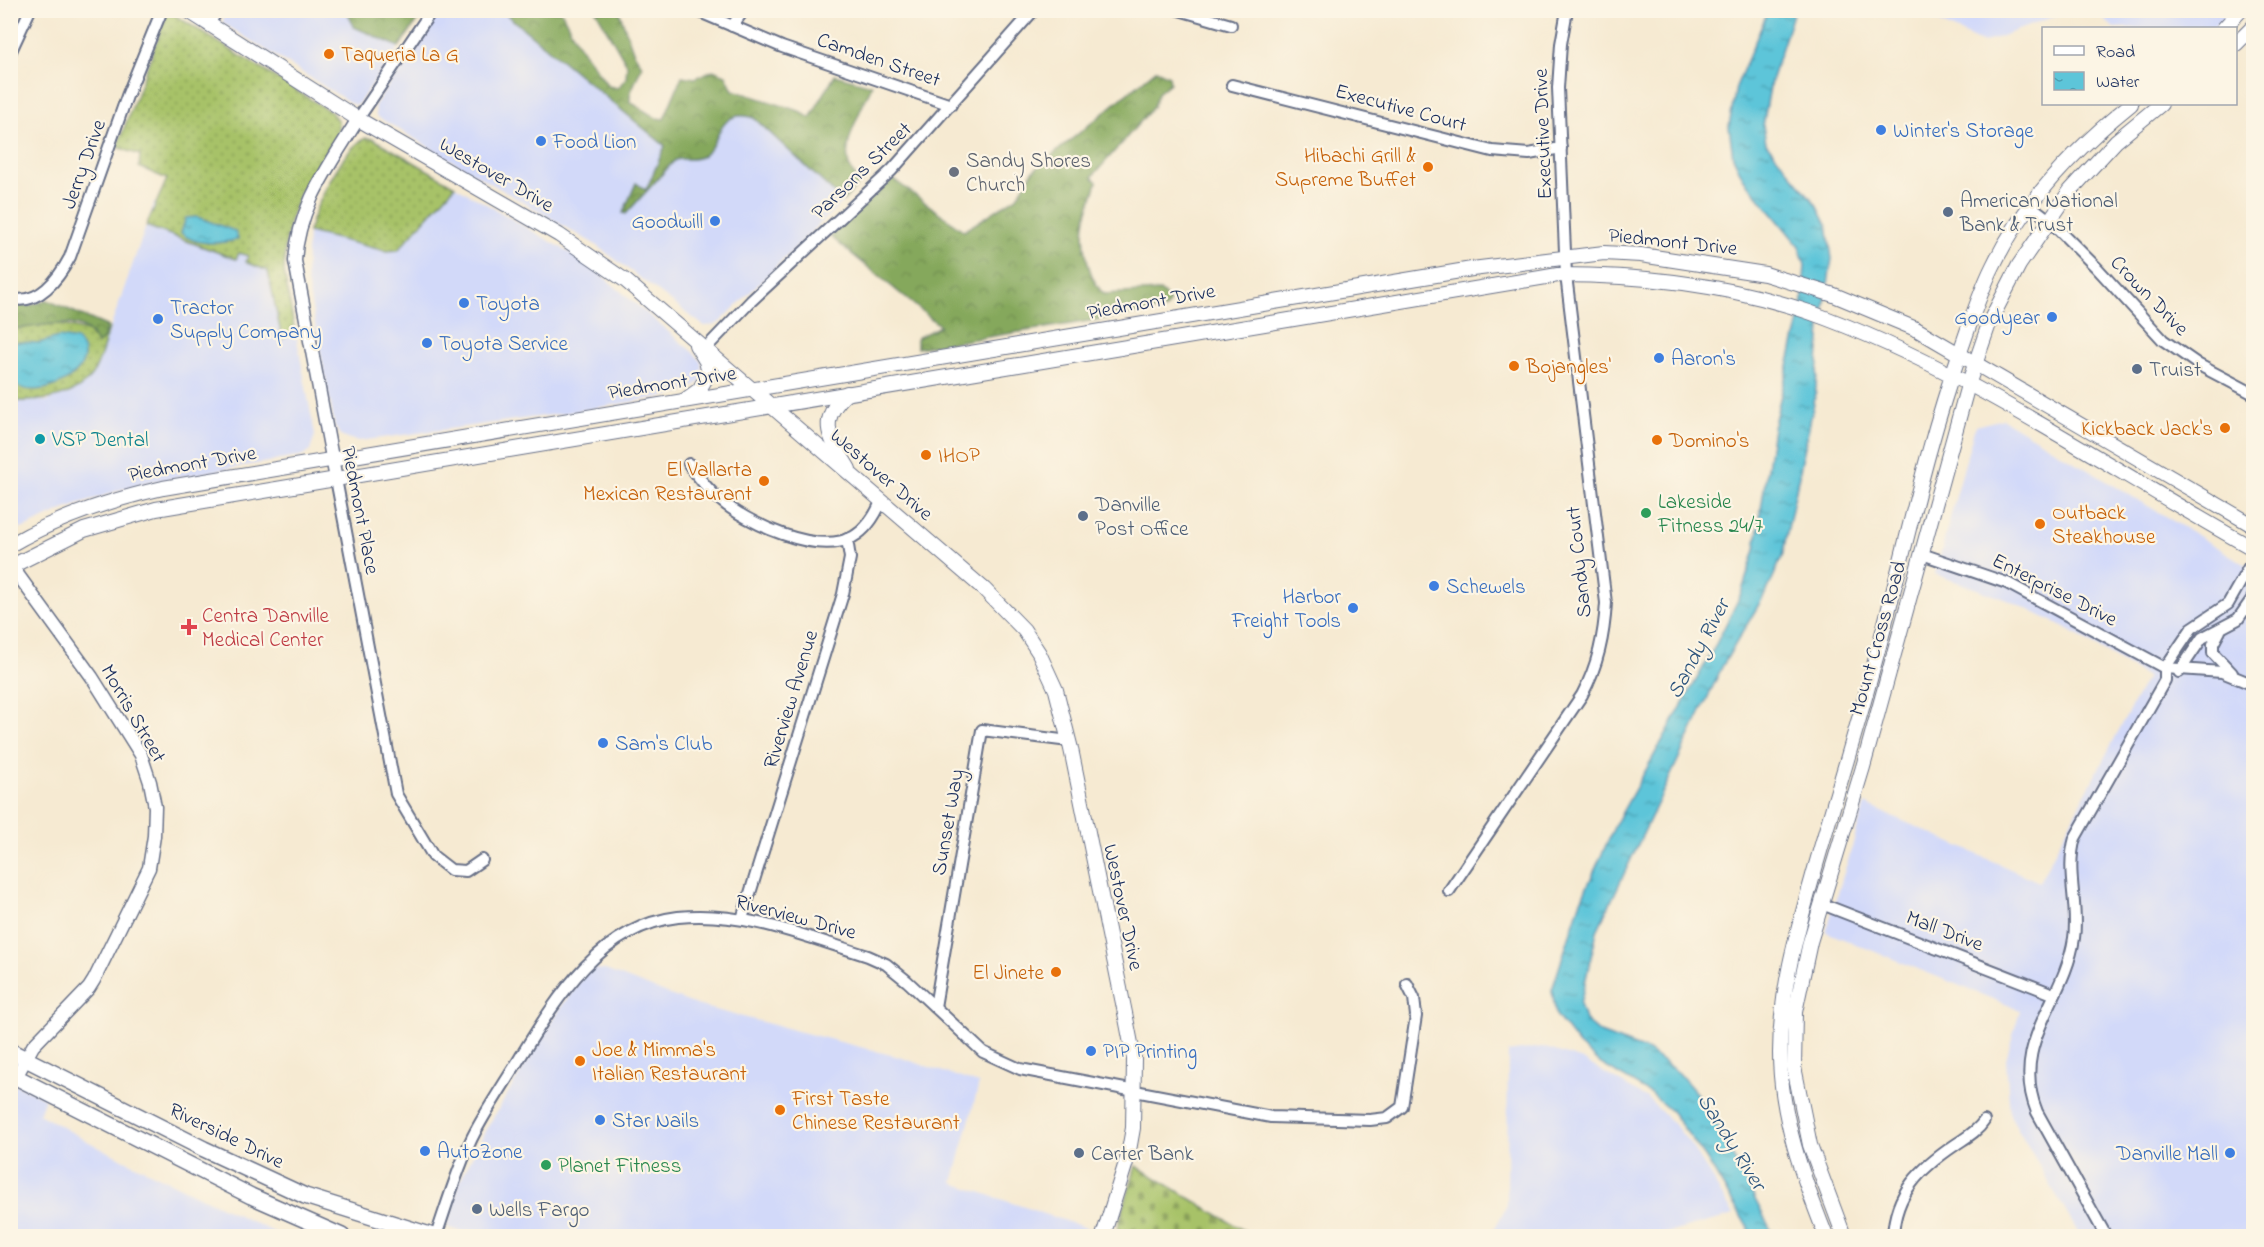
<svg xmlns="http://www.w3.org/2000/svg" width="2264" height="1247" font-family="'Indie Flower',sans-serif">
<defs>
<pattern id="grass-dots" width="8" height="8" patternUnits="userSpaceOnUse" patternTransform="scale(1.5)"><rect width="8" height="8" fill="#a7c268"/><path d="M2 2h.1M6 6h.1" fill="none" stroke="#879e59" stroke-width="1.8" stroke-linecap="round"/></pattern>
<pattern id="forest-crowns" width="20" height="18" patternUnits="userSpaceOnUse" patternTransform="scale(1.5)"><rect width="20" height="18" fill="#85a85c"/><path d="M2 6a3 3 0 1 1 6 0M12 15a3 3 0 1 1 6 0" fill="none" stroke="#6c894f"/></pattern>
<pattern id="cemetery-stones" width="16" height="16" patternUnits="userSpaceOnUse" patternTransform="scale(1.5)"><rect width="16" height="16" fill="#a7c268"/><path d="M2 7V4a2 2 0 0 1 4 0v3zM10 15v-3a2 2 0 0 1 4 0v3z" fill="#879e59"/></pattern>
<pattern id="water-ripples" width="26" height="14" patternUnits="userSpaceOnUse" patternTransform="scale(1.5)"><rect width="26" height="14" fill="#5dc5d9"/><path d="M2 4q2-2 4 0t4 0M15 11q2-2 4 0t4 0" fill="none" stroke="#4ca0b3"/></pattern>
</defs>
<rect width="100%" height="100%" fill="#fcf5e5"/>
<filter id="ink" filterUnits="userSpaceOnUse"><feTurbulence type="fractalNoise" baseFrequency=".0167" numOctaves="2"/><feDisplacementMap in="SourceGraphic" scale="12" xChannelSelector="R" yChannelSelector="G"/><feConvolveMatrix kernelMatrix="1 2 1 2 8 2 1 2 1" color-interpolation-filters="sRGB"/></filter>
<filter id="wash" filterUnits="userSpaceOnUse"><feTurbulence type="fractalNoise" baseFrequency=".008" numOctaves="4" result="noise"/><feDisplacementMap in="SourceGraphic" scale="24" xChannelSelector="R" yChannelSelector="G"/><feGaussianBlur stdDeviation="1.35" result="paint"/><feColorMatrix in="noise" values="0 0 0 0 0 0 0 0 0 0 0 0 0 0 0 0 0 1.4 0 .05"/><feComposite in="paint" operator="in"/></filter>
<g filter="url(#wash)">
<rect width="100%" height="100%" fill="#f6ead2"/>
<g fill="#d2d9f9">
<polygon points="1924,10 2230,10 2230,11 2213,28 2114,28 2099,15 2068,11 1983,43 1924,15"/>
<polygon points="227,11 347,11 354,27 399,47 358,104 354,105 223,23 223,18"/>
<polygon points="440,11 502,11 673,153 739,104 843,201 720,322 715,325 704,326 596,245 376,116 375,105"/>
<polygon points="455,186 586,262 695,354 701,362 703,372 700,382 684,393 560,414 359,441 342,437 335,427 306,277 308,232 385,251 398,250"/>
<polygon points="300,193 290,221 285,247 284,272 315,435 310,451 303,456 156,481 120,490 63,510 24,528 11,530 11,401 47,401 85,384 96,369 154,203"/>
<polygon points="2003,419 2253,569 2253,1236 2080,1236 2010,1115 2006,1059 2020,1010 1826,932 1865,804 2039,882 2147,677 2062,626 2013,602 1935,574 1975,426"/>
<polygon points="589,968 605,970 696,1005 899,1057 979,1084 953,1183 1095,1231 1093,1236 474,1236 447,1227 460,1181 485,1131 558,1011"/>
<polygon points="1542,1047 1583,1060 1647,1098 1675,1125 1694,1149 1734,1215 1656,1236 1491,1236 1507,1205 1508,1052"/>
<polygon points="11,1082 45,1098 39,1114 100,1148 282,1236 11,1236"/>
</g>
<g fill="url(#grass-dots)" stroke="#617863" stroke-width="1.5">
<polygon points="168,11 331,112 338,121 338,133 300,193 290,221 285,247 284,272 295,332 282,339 268,271 246,262 248,256 239,253 236,259 146,226 167,179 139,167 140,155 117,147"/>
<path d="M366 138 374 139 455 186 398 250 386 251 308 232C316 206 341 149 366 138Z"/>
<path d="M50 322 88 331 98 344 104 338 106 326 109 328C105 341 102 355 96 368 82 399 40 402 11 401V328L20 329Z"/>
</g>
<g fill="url(#forest-crowns)" stroke="#506c5d" stroke-width="1.5">
<polygon points="347,11 424,11 399,47 354,27"/>
<path d="M502 11H561L578 44 608 86 618 88 626 78 627 65 596 11H619L633 51 642 66 630 94V102L656 118 664 119 682 76 695 78 713 70 726 75 733 90 799 111 810 118 835 75 872 85C861 112 829 162 862 181L843 201 754 118C716 106 721 146 702 156 692 162 685 157 675 160L626 214 623 213 636 183 646 190 665 146Z"/>
<path d="M1156 70 1169 76 1170 83 1158 93 1153 107 1092 177 1097 182C1094 194 1089 205 1086 218 1081 239 1087 278 1104 294L1160 291 1170 300 1166 309 917 348V338L940 326 830 236 893 179 964 231 1017 197 1033 171Z"/>
<path d="M47 300 106 326 104 338 97 345C86 308 34 331 11 328V303L29 306Z"/>
</g>
<polygon fill="url(#cemetery-stones)" stroke="#617863" stroke-width="1.5" points="1136,1166 1253,1236 1128,1236 1117,1230"/>
<g fill="url(#water-ripples)" stroke="#3c7a9c" stroke-width="1.5">
<polygon points="1768,11 1794,11 1771,81 1763,126 1766,143 1818,207 1827,225 1832,259 1821,327 1815,398 1782,557 1768,589 1723,665 1597,931 1580,1004 1585,1020 1600,1033 1648,1051 1679,1073 1696,1093 1717,1126 1774,1236 1753,1236 1706,1158 1672,1112 1650,1093 1601,1064 1579,1045 1556,1015 1552,990 1580,903 1615,825 1713,650 1741,594 1755,550 1773,428 1802,309 1805,265 1799,246 1743,178 1733,157 1729,126 1736,87"/>
<path d="M197 217 235 231 238 239C221 244 196 246 181 233L186 218Z"/>
<path d="M59 337 77 340C105 367 43 403 16 385L11 370 12 344 16 342 39 343Z"/>
</g>
</g>
<g filter="url(#ink)">
<g fill="none" stroke-linecap="round" stroke-linejoin="round">
<defs>
<g id="minor">
<polyline points="695,10 782,47 951,105"/>
<polyline points="1179,10 1231,25"/>
<polyline points="208,25 218,10"/>
<polyline points="732,26 744,10"/>
<polyline points="10,53 30,10"/>
<polyline points="1232,85 1492,151 1529,154 1561,148"/>
<polyline points="358,119 432,10"/>
<polyline points="2031,206 2048,219 2097,268 2163,340 2199,365 2254,394"/>
<path d="M10 298C38 307 59 278 70 257L127 96 162 10"/>
<polyline points="706,348 751,301 892,170 1034,10"/>
<path d="M689 464C698 477 707 489 719 499 746 523 817 556 853 537 867 529 875 516 881 502"/>
<polyline points="336,479 396,794 433,856 451,870 466,871 482,860"/>
<polyline points="1922,554 2007,583 2165,668 2222,672 2254,685"/>
<polyline points="2220,631 2213,644 2213,653 2232,673"/>
<polyline points="2165,668 2192,628 2228,604 2249,567 2254,563"/>
<polyline points="2179,672 2202,638 2238,619 2254,596"/>
<path d="M1449 891 1582 695C1598 665 1604 636 1606 603L1566 275 1558 88 1561 44 1567 10"/>
<polyline points="1822,904 2053,994"/>
<polyline points="742,919 843,594 850,558 847,539"/>
<polyline points="935,1007 982,730 1069,741"/>
<path d="M436 1236C447 1204 457 1170 472 1138 486 1110 505 1083 521 1056 558 996 601 926 678 917 743 910 807 937 868 956L886 964 907 981 983 1052 1020 1069 1271 1117 1370 1120 1387 1118 1402 1107 1416 1016 1414 998 1407 984"/>
<path d="M1893 1236C1895 1192 1921 1168 1955 1145 1965 1138 1977 1132 1984 1121"/>
<path d="M2106 1236 2037 1112C2009 1043 2065 1001 2074 938 2079 905 2065 872 2075 838L2165 680V668"/>
</g>
<g id="tertiary">
<path d="M336 479 295 261C298 206 330 165 358 119"/>
<polyline points="10,564 92,677 141,755 150,782 155,807 154,836 149,868 94,980 89,988 33,1046 16,1077"/>
</g>
<g id="secondary">
<polyline points="187,10 358,119 559,235 626,281 984,589 1024,630 1039,653 1056,690 1071,749 1126,1018 1134,1059 1133,1128 1128,1156 1103,1236"/>
<polyline points="2224,28 2241,10"/>
<polyline points="2236,44 2254,26"/>
<path d="M847 393C815 422 831 439 849 469"/>
<polyline points="685,400 699,390 709,373 706,361 696,345"/>
<path d="M10 545C58 517 110 500 163 488L1472 269 1604 253 1641 255 1765 274 1834 295 1916 329 2254 526"/>
<path d="M10 567 84 530 156 509 1558 275C1643 275 1729 285 1809 312 1965 367 2109 469 2254 549"/>
<path d="M1826 1236C1803 1178 1780 1116 1780 1053 1780 990 1797 932 1814 872 1833 805 1854 739 1872 672 1902 565 1923 457 1960 352 1970 324 1979 294 1993 266 2024 202 2076 148 2131 104"/>
<polyline points="1844,1236 1810,1145 1794,1067 1795,1012 1810,942 1863,767 1968,385 1990,321 2019,265 2070,191 2116,141 2161,104"/>
</g>
<g id="primary">
<polyline points="10,1051 204,1149 305,1196 433,1236"/>
<polyline points="10,1074 251,1196 342,1236"/>
</g>
</defs>
<use href="#minor" stroke="#687087" stroke-width="14"/>
<use href="#tertiary" stroke="#687087" stroke-width="15"/>
<use href="#secondary" stroke="#687087" stroke-width="16"/>
<use href="#primary" stroke="#687087" stroke-width="18"/>
<use href="#minor" stroke="#fff" stroke-width="10"/>
<use href="#tertiary" stroke="#fff" stroke-width="12"/>
<use href="#secondary" stroke="#fff" stroke-width="14"/>
<use href="#primary" stroke="#fff" stroke-width="15"/>
</g>
</g>
<g fill="#e8710a" stroke="#fcf5e5" stroke-width="2">
<circle cx="329" cy="54" r="6"/>
<circle cx="1428" cy="167" r="6"/>
<circle cx="1514" cy="366" r="6"/>
<circle cx="2225" cy="428" r="6"/>
<circle cx="1657" cy="440" r="6"/>
<circle cx="926" cy="455" r="6"/>
<circle cx="764" cy="481" r="6"/>
<circle cx="2040" cy="524" r="6"/>
<circle cx="1056" cy="972" r="6"/>
<circle cx="580" cy="1061" r="6"/>
<circle cx="780" cy="1110" r="6"/>
</g>
<g fill="#3f7fe0" stroke="#fcf5e5" stroke-width="2">
<circle cx="1881" cy="130" r="6"/>
<circle cx="541" cy="141" r="6"/>
<circle cx="715" cy="221" r="6"/>
<circle cx="464" cy="303" r="6"/>
<circle cx="2052" cy="317" r="6"/>
<circle cx="158" cy="319" r="6"/>
<circle cx="427" cy="343" r="6"/>
<circle cx="1659" cy="358" r="6"/>
<circle cx="1434" cy="586" r="6"/>
<circle cx="1353" cy="608" r="6"/>
<circle cx="603" cy="743" r="6"/>
<circle cx="1091" cy="1051" r="6"/>
<circle cx="600" cy="1120" r="6"/>
<circle cx="425" cy="1151" r="6"/>
<circle cx="2230" cy="1153" r="6"/>
</g>
<circle fill="#6b7280" stroke="#fcf5e5" stroke-width="2" cx="954" cy="172" r="6"/>
<g fill="#5c6f8a" stroke="#fcf5e5" stroke-width="2">
<circle cx="1948" cy="212" r="6"/>
<circle cx="2137" cy="369" r="6"/>
<circle cx="1083" cy="516" r="6"/>
<circle cx="1079" cy="1153" r="6"/>
<circle cx="477" cy="1209" r="6"/>
</g>
<circle fill="#0f9aa8" stroke="#fcf5e5" stroke-width="2" cx="40" cy="439" r="6"/>
<g fill="#2e9e5b" stroke="#fcf5e5" stroke-width="2">
<circle cx="1646" cy="513" r="6"/>
<circle cx="546" cy="1165" r="6"/>
</g>
<path fill="#e0444e" stroke="#fcf5e5" stroke-width="2" d="M186 618h6v6h6v6h-6v6h-6v-6h-6v-6h6z"/>
<g text-anchor="middle" stroke-width="4.5" stroke-linejoin="round" paint-order="stroke">
<g font-size="21" fill="#c56008" stroke="#fcf5e5" text-anchor="start">
<text x="341" y="61">Taqueria La G</text>
<text x="1416" y="162" text-anchor="end">Hibachi Grill &amp;<tspan x="1416" dy="24">Supreme Buffet</tspan></text>
<text x="1526" y="373">Bojangles'</text>
<text x="2213" y="435" text-anchor="end">Kickback Jack's</text>
<text x="1669" y="447">Domino's</text>
<text x="938" y="462">IHOP</text>
<text x="752" y="476" text-anchor="end">El Vallarta<tspan x="752" dy="24">Mexican Restaurant</tspan></text>
<text x="2052" y="519">Outback<tspan x="2052" dy="24">Steakhouse</tspan></text>
<text x="1044" y="979" text-anchor="end">El Jinete</text>
<text x="592" y="1056">Joe &amp; Mimma's<tspan x="592" dy="24">Italian Restaurant</tspan></text>
<text x="792" y="1105">First Taste<tspan x="792" dy="24">Chinese Restaurant</tspan></text>
</g>
<g font-size="21" fill="#1b2f5e" stroke="#fcf5e5">
<text transform="translate(879 59) rotate(19)" y="7">Camden Street</text>
<text transform="translate(1401 107) rotate(15)" y="7">Executive Court</text>
<text transform="translate(1542 134) rotate(-92)" y="7">Executive Drive</text>
<text transform="translate(83 164) rotate(-70)" y="7">Jerry Drive</text>
<text transform="translate(861 170) rotate(-44)" y="7">Parsons Street</text>
<text transform="translate(497 174) rotate(30)" y="7">Westover Drive</text>
<text transform="translate(1673 241) rotate(6)" y="7">Piedmont Drive</text>
<text transform="translate(2150 295) rotate(46)" y="7">Crown Drive</text>
<text transform="translate(1151 301) rotate(-10)" y="7">Piedmont Drive</text>
<text transform="translate(672 382) rotate(-9)" y="7">Piedmont Drive</text>
<text transform="translate(192 463) rotate(-10)" y="7">Piedmont Drive</text>
<text transform="translate(882 474) rotate(41)" y="7">Westover Drive</text>
<text transform="translate(361 510) rotate(79)" y="7">Piedmont Place</text>
<text transform="translate(1578 562) rotate(-96)" y="7">Sandy Court</text>
<text transform="translate(2055 589) rotate(27)" y="7">Enterprise Drive</text>
<text transform="translate(1877 638) rotate(-74)" y="7">Mount Cross Road</text>
<text transform="translate(790 699) rotate(-73)" y="7">Riverview Avenue</text>
<text transform="translate(134 713) rotate(60)" y="7">Morris Street</text>
<text transform="translate(947 822) rotate(-80)" y="7">Sunset Way</text>
<text transform="translate(1124 907) rotate(78)" y="7">Westover Drive</text>
<text transform="translate(796 916) rotate(15)" y="7">Riverview Drive</text>
<text transform="translate(1945 930) rotate(21)" y="7">Mall Drive</text>
<text transform="translate(227 1135) rotate(26)" y="7">Riverside Drive</text>
</g>
<g font-size="21" fill="#366cbe" stroke="#fcf5e5" text-anchor="start">
<text x="1893" y="137">Winter's Storage</text>
<text x="553" y="148">Food Lion</text>
<text x="703" y="228" text-anchor="end">Goodwill</text>
<text x="476" y="310">Toyota</text>
<text x="170" y="314">Tractor<tspan x="170" dy="24">Supply Company</tspan></text>
<text x="2040" y="324" text-anchor="end">Goodyear</text>
<text x="439" y="350">Toyota Service</text>
<text x="1671" y="365">Aaron's</text>
<text x="1446" y="593">Schewels</text>
<text x="1341" y="603" text-anchor="end">Harbor<tspan x="1341" dy="24">Freight Tools</tspan></text>
<text x="615" y="750">Sam's Club</text>
<text x="1103" y="1058">PIP Printing</text>
<text x="612" y="1127">Star Nails</text>
<text x="437" y="1158">AutoZone</text>
<text x="2218" y="1160" text-anchor="end">Danville Mall</text>
</g>
<g font-size="21" fill="#5b616d" stroke="#fcf5e5" text-anchor="start">
<text x="966" y="167">Sandy Shores<tspan x="966" dy="24">Church</tspan></text>
</g>
<g font-size="21" fill="#4e5e75" stroke="#fcf5e5" text-anchor="start">
<text x="1960" y="207">American National<tspan x="1960" dy="24">Bank &amp; Trust</tspan></text>
<text x="2149" y="376">Truist</text>
<text x="1095" y="511">Danville<tspan x="1095" dy="24">Post Office</tspan></text>
<text x="1091" y="1160">Carter Bank</text>
<text x="489" y="1216">Wells Fargo</text>
</g>
<g font-size="21" fill="#0d838f" stroke="#fcf5e5" text-anchor="start">
<text x="52" y="446">VSP Dental</text>
</g>
<g font-size="21" fill="#27864d" stroke="#fcf5e5" text-anchor="start">
<text x="1658" y="508">Lakeside<tspan x="1658" dy="24">Fitness 24/7</tspan></text>
<text x="558" y="1172">Planet Fitness</text>
</g>
<g font-size="21" fill="#be3a42" stroke="#fcf5e5" text-anchor="start">
<text x="202" y="622">Centra Danville<tspan x="202" dy="24">Medical Center</tspan></text>
</g>
<g font-size="22" font-style="italic" fill="#2c547d" stroke="#fcf5e5">
<text transform="translate(1697 648) rotate(-62)" y="8">Sandy River</text>
<text transform="translate(1733 1141) rotate(58)" y="8">Sandy River</text>
</g>
</g>
<rect width="2264" height="1247" fill="none" stroke="#fcf5e5" stroke-width="36"/>
<rect x="2042" y="27" width="195" height="78" fill="#fcf5e5" stroke="#a2a6af" stroke-width="1.5"/>
<rect x="2054" y="46" width="30" height="9" fill="#ffffff" stroke="#a2a6af" stroke-width="1.5"/>
<text x="2096" y="57" font-size="18" fill="#1b2f5e">Road</text>
<rect x="2054" y="72" width="30" height="18" fill="url(#water-ripples)" stroke="#a2a6af" stroke-width="1.5"/>
<text x="2096" y="87" font-size="18" fill="#1b2f5e">Water</text>
</svg>
